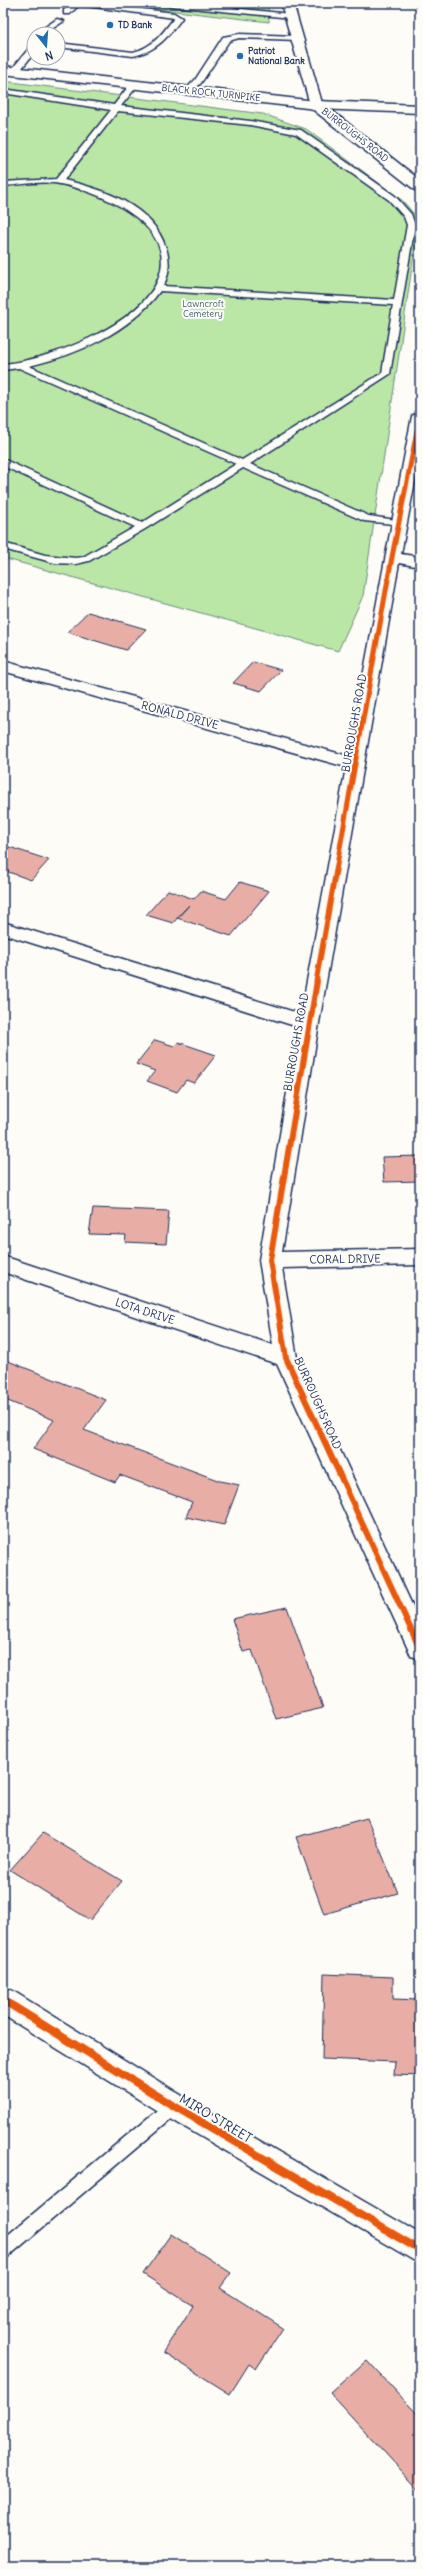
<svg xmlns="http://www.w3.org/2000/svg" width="423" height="2569" font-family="Delius,sans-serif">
<rect width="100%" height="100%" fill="#fdfcf7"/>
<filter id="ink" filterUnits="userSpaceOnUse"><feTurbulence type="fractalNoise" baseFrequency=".025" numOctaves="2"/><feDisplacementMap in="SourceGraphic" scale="8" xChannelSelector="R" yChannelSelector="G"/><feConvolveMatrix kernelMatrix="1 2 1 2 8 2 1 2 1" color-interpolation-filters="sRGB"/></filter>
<g filter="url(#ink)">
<g fill="#bae7a5" stroke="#6a8b82">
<polygon points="108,3 268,3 269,22"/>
<polygon points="3,81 263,114 306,129 403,201 419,220 363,596 338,651 3,558"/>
</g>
<g fill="#e8aea5" stroke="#1b2f5e">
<polygon points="88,612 146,629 126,650 67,632"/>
<polygon points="253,662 281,670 261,691 233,683"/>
<polygon points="3,845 49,860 31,880 3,870"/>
<polygon points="240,882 269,891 231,936 177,918 189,905 173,923 146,915 168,890 194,899 201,891 226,899"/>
<polygon points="155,1040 174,1046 178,1042 216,1055 194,1083 186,1080 177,1092 147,1081 155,1071 136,1064"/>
<polygon points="420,1156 420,1181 384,1182 382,1157"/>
<polygon points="93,1208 169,1211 166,1244 125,1242 126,1235 89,1234"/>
<polygon points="3,1359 106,1400 84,1430 220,1481 239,1485 224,1525 186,1517 192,1502 120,1475 115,1482 33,1449 54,1420 3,1399"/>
<polygon points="287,1607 323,1708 276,1719 252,1650 243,1652 232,1619"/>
<polygon points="367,1818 398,1893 324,1914 296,1837"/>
<polygon points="43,1833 122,1881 90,1920 10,1870"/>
<polygon points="324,1974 393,1977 393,1999 420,2000 420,2076 394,2075 395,2062 322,2059"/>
<polygon points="171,2234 231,2273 220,2288 283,2328 256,2369 249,2364 230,2394 163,2352 193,2306 143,2274"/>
<polygon points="367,2360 420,2417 420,2491 330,2393"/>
</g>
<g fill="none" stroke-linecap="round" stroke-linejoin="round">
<defs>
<g id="lane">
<path d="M73 3H94L174 13 182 18C168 37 157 51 133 56L58 47V43L133 52C152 48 163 33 174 18L79 5 70 14H64V10Z"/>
<polygon points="158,3 183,3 291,14 295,16 291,18 162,5"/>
<polygon points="57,19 64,21 44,34 35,34"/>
<polygon points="239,34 297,36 301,38 297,40 239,38 229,41 201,83 191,93 185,93 184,91 195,80 223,37"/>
<polygon points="31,46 34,46 34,53 18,73 12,73 12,69"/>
<path d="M131 83 138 85 121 106 250 121 301 130 395 196 411 214 415 225 390 374 250 464 369 516 403 521V525L364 521 243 468 145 529 89 561 76 564 55 563 3 549V543L45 555 76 558 83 557 135 527 3 466V459L142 523 236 464 19 368 3 370V364C48 361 143 324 159 277 178 223 95 189 54 183 37 181 20 185 3 186V182L56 179 111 110 3 93V89L114 105ZM118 111 250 125 296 134 389 200 404 217 407 225 394 300 163 286C170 275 170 260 166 248 152 205 103 189 64 180ZM160 291 393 305 382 373 242 460 29 366C77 355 130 332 160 291Z"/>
<polygon points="417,143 420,143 420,152 416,150"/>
<polygon points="174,2098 180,2101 182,2106 180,2111 9,2256 3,2258 3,2239 168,2101"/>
</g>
<g id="street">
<polygon points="281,3 293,3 322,103 420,180 420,191 415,190 311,108"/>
<polygon points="420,411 420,455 401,554 420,557 420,567 399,563 319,1023 282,1252 420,1249 420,1265 282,1268 297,1358 420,1622 420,1659 411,1656 408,1649 277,1364 3,1272 3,1256 273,1345 259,1260 298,1027 3,934 3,922 301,1014 346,767 3,671 3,661 348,756 412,416"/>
<polygon points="3,1988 13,1991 184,2097 420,2234 420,2264 164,2115 3,2015"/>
</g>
<polygon id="primary" points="3,66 316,101 420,105 420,113 316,109 3,74"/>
</defs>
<use href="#lane" stroke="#1b2f5e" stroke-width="3"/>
<use href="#street" stroke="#1b2f5e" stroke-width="3"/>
<use href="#primary" stroke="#1b2f5e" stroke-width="3"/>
<use href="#lane" fill="#fdfcf7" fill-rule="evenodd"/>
<use href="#street" fill="#fdfcf7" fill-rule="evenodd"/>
<use href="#primary" fill="#fdfcf7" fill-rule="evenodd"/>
<defs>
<polyline id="cycleway-far3" points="417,432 420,416"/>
<polyline id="cycleway-far2" points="316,982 392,557 417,431"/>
<polyline id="cycleway-far1" points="317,981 270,1260 286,1358 420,1649"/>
<polyline id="cycleway" points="3,2000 174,2106 420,2250"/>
</defs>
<use href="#cycleway-far3" stroke="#fdfcf7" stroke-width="5"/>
<use href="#cycleway-far2" stroke="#fdfcf7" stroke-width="7"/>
<use href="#cycleway-far1" stroke="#fdfcf7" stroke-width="8"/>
<use href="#cycleway" stroke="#fdfcf7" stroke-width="10"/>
<use href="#cycleway-far3" stroke="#e8590c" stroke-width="3.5"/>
<use href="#cycleway-far2" stroke="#e8590c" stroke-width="5"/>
<use href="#cycleway-far1" stroke="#e8590c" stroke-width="6"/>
<use href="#cycleway" stroke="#e8590c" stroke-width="8"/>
</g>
</g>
<g fill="#1f6fb2" stroke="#fdfcf7" stroke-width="1.5">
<circle cx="110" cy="25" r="4"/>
<circle cx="240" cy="56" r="4"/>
</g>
<g text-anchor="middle" stroke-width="4" stroke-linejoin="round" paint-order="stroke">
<g font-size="9" font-weight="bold" fill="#1b2f5e" stroke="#fdfcf7" text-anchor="start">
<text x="118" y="28">TD Bank</text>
<text x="248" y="54">Patriot<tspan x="248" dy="10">National Bank</tspan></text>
</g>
<g font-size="9" fill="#1b2f5e" stroke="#fdfcf7">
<text transform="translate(211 93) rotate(6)" y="3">BLACK ROCK TURNPIKE</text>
<text transform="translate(355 135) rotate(38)" y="3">BURROUGHS ROAD</text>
</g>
<g font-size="9" fill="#435d70" stroke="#fdfcf7">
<text x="203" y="307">Lawncroft<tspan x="203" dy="10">Cemetery</tspan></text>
</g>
<g font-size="11" fill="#1b2f5e" stroke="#fdfcf7">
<text transform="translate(180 715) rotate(15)" y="4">RONALD DRIVE</text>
<text transform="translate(354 723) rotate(-80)" y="4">BURROUGHS ROAD</text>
<text transform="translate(296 1042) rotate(-80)" y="4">BURROUGHS ROAD</text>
<text transform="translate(345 1259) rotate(-1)" y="4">CORAL DRIVE</text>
<text transform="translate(145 1311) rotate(18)" y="4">LOTA DRIVE</text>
<text transform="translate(318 1403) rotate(66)" y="4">BURROUGHS ROAD</text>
</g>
<g font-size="13" fill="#1b2f5e" stroke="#fdfcf7">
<text transform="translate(216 2118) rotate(31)" y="5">MIRO STREET</text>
</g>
</g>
<rect width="423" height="2569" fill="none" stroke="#fdfcf7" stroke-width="16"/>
<rect x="8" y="8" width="407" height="2553" fill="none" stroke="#1b2f5e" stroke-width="1.5" filter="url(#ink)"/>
<g transform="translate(46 46) rotate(163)"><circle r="19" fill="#fdfcf7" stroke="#a3aaba"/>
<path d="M0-3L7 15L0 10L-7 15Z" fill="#1f6fb2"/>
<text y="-6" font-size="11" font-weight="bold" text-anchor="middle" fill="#1b2f5e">N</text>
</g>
</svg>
